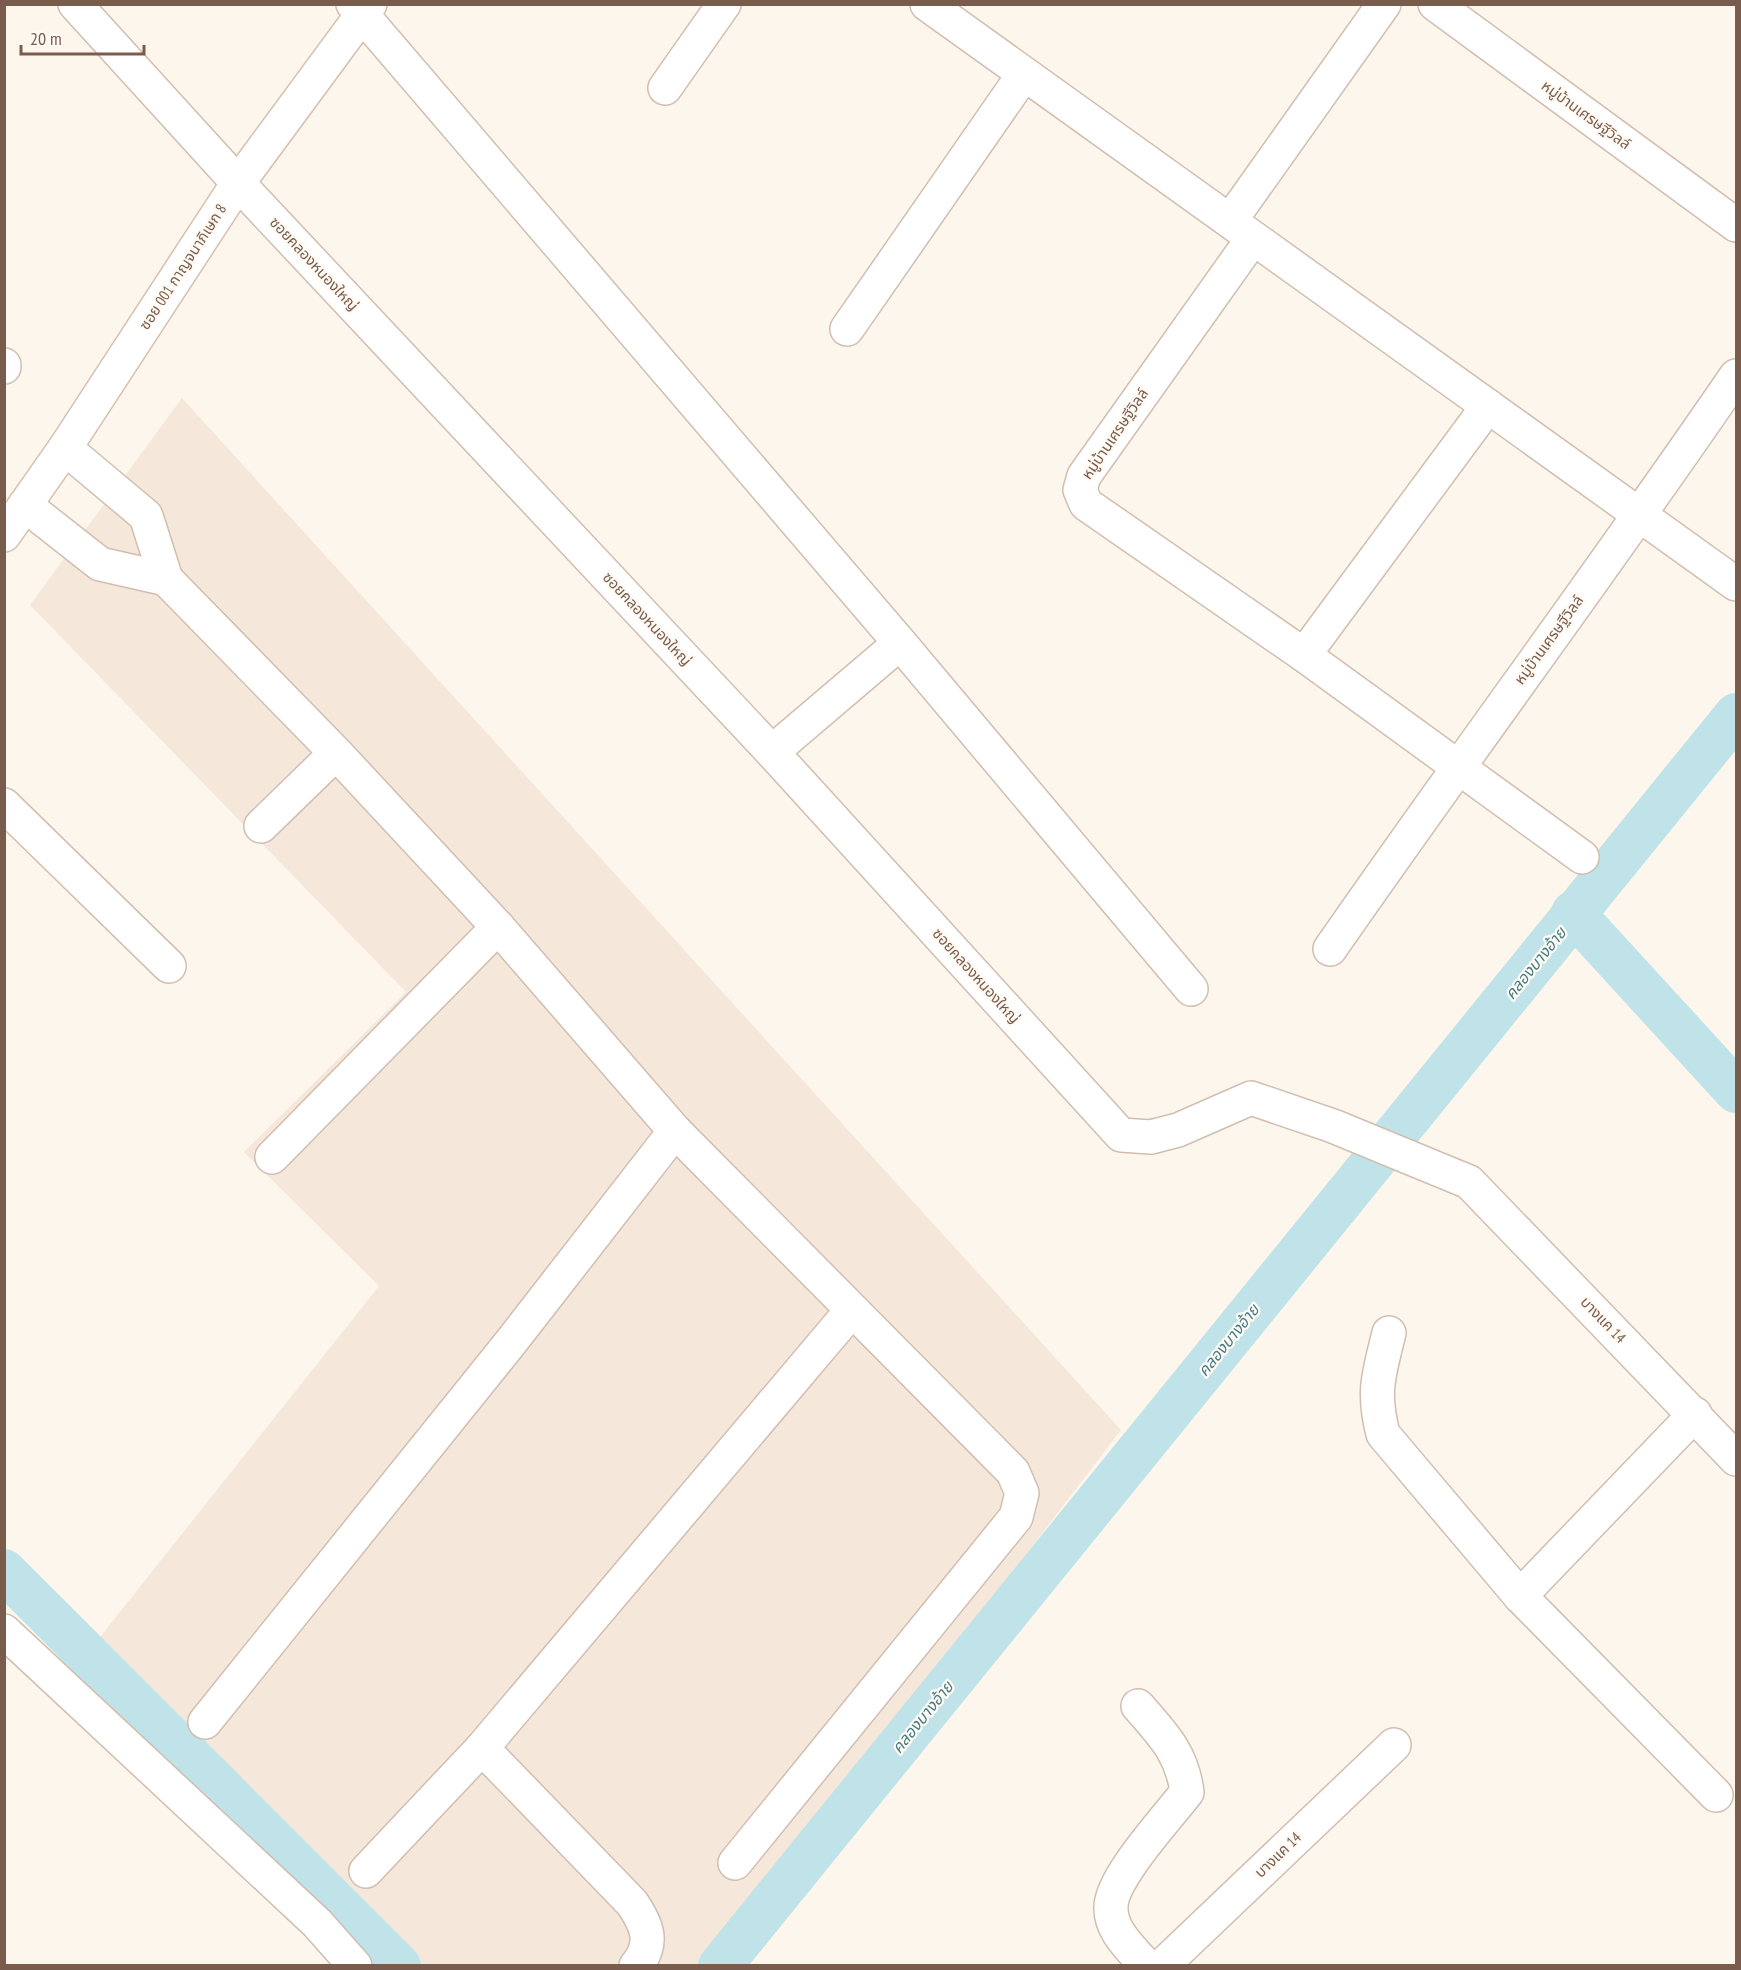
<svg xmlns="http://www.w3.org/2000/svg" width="1741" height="1970" font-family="'PT Sans Narrow','Noto Sans Thai',sans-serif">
<rect width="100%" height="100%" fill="#fdf6ec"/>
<polygon fill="#f5e8da" points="182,398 1121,1430 881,1744 698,1965 420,1965 100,1637 379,1286 244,1152 406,992 30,605"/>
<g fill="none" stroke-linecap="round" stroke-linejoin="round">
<g stroke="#bfe3e8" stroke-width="44">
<polyline points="1573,913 1736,1091"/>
<polyline points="4,1571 399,1966"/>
<polyline points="720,1966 1736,715"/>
</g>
<defs>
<g id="street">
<polyline points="75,4 238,183 772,752 1121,1135 1151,1137 1178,1130 1251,1098 1333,1126 1469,1182 1736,1459"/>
<polyline points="353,4 900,643 1191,989"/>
<polyline points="927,4 1736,584"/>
<polyline points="1435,4 1736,225"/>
<polyline points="665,88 724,4"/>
<polyline points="1230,221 1384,4"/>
<polyline points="1253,238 1084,476 1080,490 1086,504 1304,655 1582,857"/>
<polyline points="847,329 1024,74"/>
<polyline points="4,365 4,367"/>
<polyline points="65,448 146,516 166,579 336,753 498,927 675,1131 1013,1472 1022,1493 1016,1517 735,1863"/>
<polyline points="25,505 100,564 166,579"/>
<polyline points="1304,655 1488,406"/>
<polyline points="772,752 900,643"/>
<polyline points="4,805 169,966"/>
<polyline points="261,826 336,753"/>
<path d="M1330 949C1464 756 1604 569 1736 376"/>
<polyline points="272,1157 498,927"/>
<path d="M1389 1333C1379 1374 1372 1391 1383 1434L1520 1596 1716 1795"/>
<polyline points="1520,1596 1695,1414"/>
<polyline points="4,1631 317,1923 355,1966"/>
<path d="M1138 1706C1163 1735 1182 1753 1187 1792 1168 1817 1111 1878 1111 1907 1110 1931 1132 1949 1146 1966"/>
<polyline points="205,1722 511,1342 675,1131"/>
<polyline points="366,1871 482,1748"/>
<path d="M636 1966C655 1943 647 1925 632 1903L482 1748 852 1310"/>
<polyline points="1162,1966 1394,1745"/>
</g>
<polyline id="secondary" points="4,535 65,448 238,183 370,4"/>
</defs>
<use href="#street" stroke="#d1beb0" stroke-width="36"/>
<use href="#secondary" stroke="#d6c0b0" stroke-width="36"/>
<use href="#street" stroke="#fff" stroke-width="33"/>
<use href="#secondary" stroke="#fff" stroke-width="33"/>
</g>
<g text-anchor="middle" stroke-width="4.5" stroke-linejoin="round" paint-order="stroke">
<g font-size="15" fill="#7a5c4d" stroke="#fffaf3">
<text transform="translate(1586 115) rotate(36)" y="5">หมู่บ้านเศรษฐีวิลล์</text>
<text transform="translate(314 264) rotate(47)" y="5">ซอยคลองหนองใหญ่</text>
<text transform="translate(183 267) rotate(-57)" y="5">ซอย 001 กาญจนาภิเษก 8</text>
<text transform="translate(1115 434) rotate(-56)" y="5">หมู่บ้านเศรษฐีวิลล์</text>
<text transform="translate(647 619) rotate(47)" y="5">ซอยคลองหนองใหญ่</text>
<text transform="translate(1549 640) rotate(-54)" y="5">หมู่บ้านเศรษฐีวิลล์</text>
<text transform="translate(976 976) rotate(48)" y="5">ซอยคลองหนองใหญ่</text>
<text transform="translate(1603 1320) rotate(46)" y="5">บางแค 14</text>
<text transform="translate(1278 1855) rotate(-44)" y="5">บางแค 14</text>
</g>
<g font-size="16" font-style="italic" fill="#437c86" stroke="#fffaf3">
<text transform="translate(1535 963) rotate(-51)" y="6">คลองบางอ้าย</text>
<text transform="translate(1228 1340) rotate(-51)" y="6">คลองบางอ้าย</text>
<text transform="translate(922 1717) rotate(-51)" y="6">คลองบางอ้าย</text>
</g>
</g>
<rect width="1741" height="1970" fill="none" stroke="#7a5c4d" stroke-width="12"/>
<path d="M21 45v9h123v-9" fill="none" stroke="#7a5c4d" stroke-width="3"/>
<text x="30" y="45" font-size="18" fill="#7a5c4d" stroke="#fffaf3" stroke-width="4.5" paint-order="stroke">20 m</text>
</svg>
